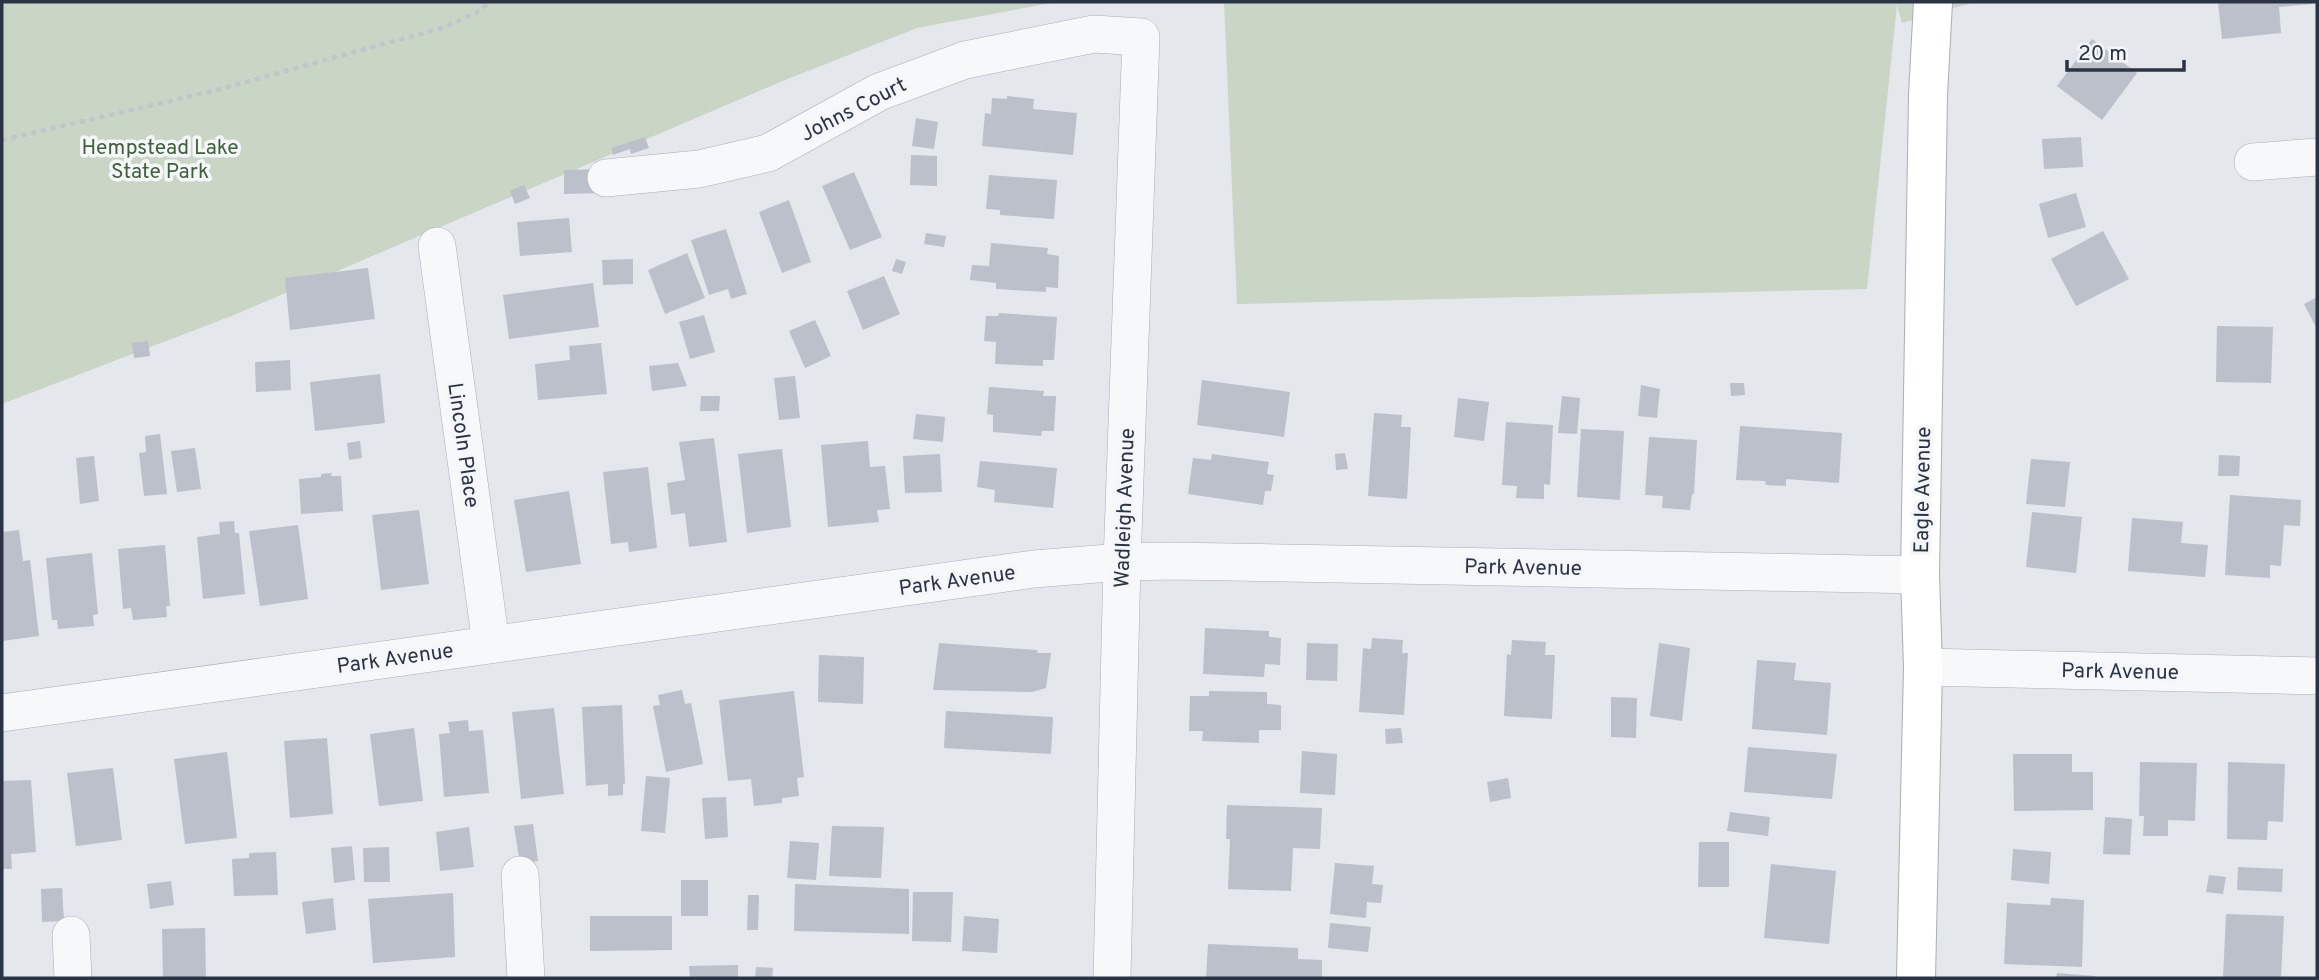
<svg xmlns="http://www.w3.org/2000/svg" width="2319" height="980" font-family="Overpass,sans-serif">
<rect width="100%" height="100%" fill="#e4e7ec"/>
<g fill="#c9d6c5">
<polygon points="2,2 1057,2 917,28 785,80 234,315 2,404"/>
<polygon points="1224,2 1975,2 1902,23 1897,5 1867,289 1237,304"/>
</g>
<g fill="#bbc0ca">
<polygon points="2218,2 2312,2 2312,4 2279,7 2281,33 2222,39"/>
<polygon points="2092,39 2137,73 2102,120 2057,86"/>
<polygon points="1007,96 1034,99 1033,109 1077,113 1073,155 982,146 985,113 991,114 992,98 1007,99"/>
<polygon points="916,118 938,122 934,149 912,146"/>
<polygon points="645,137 649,148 631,154 630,149 613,155 611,148"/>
<polygon points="2081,137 2083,167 2044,169 2042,139"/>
<polygon points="911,155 937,156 937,186 910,185"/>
<polygon points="603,169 604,193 564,194 564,170"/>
<polygon points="854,172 882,237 850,250 822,186"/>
<polygon points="989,175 1057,180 1054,219 1000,215 1000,210 986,209"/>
<polygon points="524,185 530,198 515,204 510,191"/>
<polygon points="2076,193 2086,227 2048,238 2039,204"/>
<polygon points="789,200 811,262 782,273 759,212"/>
<polygon points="569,218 572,252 520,256 517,222"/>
<polygon points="726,229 747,294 731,299 728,289 709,295 691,240"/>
<polygon points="2103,231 2129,279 2076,306 2051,259"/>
<polygon points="926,233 946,236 944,247 924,244"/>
<polygon points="991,243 1048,248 1047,254 1059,256 1058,288 1046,287 1046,292 996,289 996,283 970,280 972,265 989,266"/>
<polygon points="687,253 705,298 665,314 648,270"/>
<polygon points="633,259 633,284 603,285 602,260"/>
<polygon points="896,259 906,262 902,274 892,271"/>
<polygon points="368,268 375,319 290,330 285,278"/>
<polygon points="884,276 900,314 863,330 847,291"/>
<polygon points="593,283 599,327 509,339 503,295"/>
<polygon points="2317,297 2317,329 2304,304"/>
<polygon points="999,313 1057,317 1054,360 1043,360 1043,366 995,364 996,342 984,341 986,316 998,316"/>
<polygon points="704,315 715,352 690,359 679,322"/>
<polygon points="815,320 831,356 805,368 789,331"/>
<polygon points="2217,326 2273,327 2271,383 2216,382"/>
<polygon points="148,341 150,356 134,358 132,343"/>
<polygon points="601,343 607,394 538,400 535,364 570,360 569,346"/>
<polygon points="290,360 291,390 256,392 255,362"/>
<polygon points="678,363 687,386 652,391 649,366"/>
<polygon points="380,374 385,423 315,431 310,382"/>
<polygon points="795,376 800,418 779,420 774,378"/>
<polygon points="1202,380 1290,392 1284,437 1197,425"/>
<polygon points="1730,383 1744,383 1745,395 1731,396"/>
<polygon points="1641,385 1660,389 1657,418 1638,416"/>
<polygon points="989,387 1044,391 1043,396 1056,396 1054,431 1042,431 1041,436 993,432 993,415 987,414"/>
<polygon points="701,396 720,396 719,411 700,411"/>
<polygon points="1562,396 1580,398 1577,434 1558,433"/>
<polygon points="1458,398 1489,402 1484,441 1454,437"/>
<polygon points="1374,413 1402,415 1401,427 1411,427 1407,499 1368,496"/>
<polygon points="916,414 945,417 943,442 913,439"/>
<polygon points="1506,422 1553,425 1550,485 1544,484 1544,499 1516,498 1517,486 1502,485"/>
<polygon points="1740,426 1842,433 1839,483 1786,479 1786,486 1766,485 1765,481 1736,480"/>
<polygon points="1581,429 1624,431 1620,500 1577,497"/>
<polygon points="160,434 167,494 144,496 139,453 146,452 145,436"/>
<polygon points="1649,437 1697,440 1694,494 1692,494 1690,510 1662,508 1663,496 1645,495"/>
<polygon points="714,438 727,542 689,547 685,513 671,515 667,483 685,480 679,442"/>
<polygon points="360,441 362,458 349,460 347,443"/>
<polygon points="868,441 870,467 885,466 890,509 877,510 879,522 828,527 821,445"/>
<polygon points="195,448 201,489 177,492 171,451"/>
<polygon points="782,449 791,527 747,533 738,454"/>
<polygon points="1345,453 1348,469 1336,470 1335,454"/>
<polygon points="940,454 942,492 905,493 903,456"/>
<polygon points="1212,454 1269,462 1267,474 1274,475 1271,491 1265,491 1263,505 1188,494 1193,458 1211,460"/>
<polygon points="2219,455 2240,456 2239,476 2218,476"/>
<polygon points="94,456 99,501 80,504 76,458"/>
<polygon points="2031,459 2070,462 2065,507 2026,504"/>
<polygon points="980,461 1057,468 1053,508 994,502 995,490 977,487"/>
<polygon points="648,467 657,548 629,552 628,542 611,544 603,472"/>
<polygon points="332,473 331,476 341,476 343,511 301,514 299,479 321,477 321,474"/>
<polygon points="569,491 581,564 526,572 514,500"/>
<polygon points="2230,495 2301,500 2300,526 2284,525 2281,566 2270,565 2270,578 2225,575"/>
<polygon points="419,510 429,584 381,590 372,515"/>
<polygon points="2032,512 2082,517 2076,573 2026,567"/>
<polygon points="2132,518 2183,522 2181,543 2208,545 2205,577 2128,571"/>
<polygon points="234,521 235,533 239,533 245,594 203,599 197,537 220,534 219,522"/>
<polygon points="298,525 308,599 260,606 249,531"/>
<polygon points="19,530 23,561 30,560 39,636 2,641 2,532"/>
<polygon points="165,545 170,606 166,606 167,617 133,620 131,608 123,609 118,549"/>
<polygon points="92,553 98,614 93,615 94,626 58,629 57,620 52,620 46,558"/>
<polygon points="1205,628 1269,631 1269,637 1281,638 1280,665 1265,664 1264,677 1203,674"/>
<polygon points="1372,638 1403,640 1402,653 1408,653 1404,715 1359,712 1363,648 1371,649"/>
<polygon points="1512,640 1546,642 1545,655 1555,655 1552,719 1504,716 1507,654 1511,655"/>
<polygon points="939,643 1037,650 1038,653 1051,653 1046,688 1032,692 933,690"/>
<polygon points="1307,643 1338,644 1337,681 1306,680"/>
<polygon points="1659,643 1690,648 1682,721 1650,716"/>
<polygon points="819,655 864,657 863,704 818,702"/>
<polygon points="1757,660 1796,663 1794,680 1831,683 1827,735 1752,729"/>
<polygon points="682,690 685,704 691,703 703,764 666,772 653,706 660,705 658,695"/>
<polygon points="794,691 804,777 797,778 799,796 782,798 782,803 754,806 751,779 728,781 719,700"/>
<polygon points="1209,691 1267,692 1267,704 1281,705 1281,730 1259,730 1259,743 1202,741 1203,731 1189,731 1190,696 1209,696"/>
<polygon points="1611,697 1637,698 1636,738 1611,737"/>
<polygon points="622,705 625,784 623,784 623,795 608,796 608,784 586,786 582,707"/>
<polygon points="554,708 564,794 521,799 512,712"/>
<polygon points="946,711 1053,717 1051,754 944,748"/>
<polygon points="468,720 469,731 483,730 489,793 444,797 439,734 450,733 448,722"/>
<polygon points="414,728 423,801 379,806 370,734"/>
<polygon points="1401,728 1403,743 1386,744 1385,729"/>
<polygon points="327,738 333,814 290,818 284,741"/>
<polygon points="1748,747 1837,754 1832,799 1744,792"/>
<polygon points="1302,751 1337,754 1335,795 1300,793"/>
<polygon points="227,752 237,838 185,844 174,759"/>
<polygon points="2013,754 2072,754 2072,772 2093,772 2093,810 2014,811"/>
<polygon points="2140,762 2197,763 2195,821 2168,820 2168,836 2143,836 2144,816 2139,816"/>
<polygon points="2228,762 2285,764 2283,822 2268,821 2267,840 2227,839"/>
<polygon points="113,768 122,840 76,846 67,773"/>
<polygon points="646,776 670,778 665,833 641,831"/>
<polygon points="1508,778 1511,798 1490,802 1487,782"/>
<polygon points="31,780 36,852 11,854 12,869 2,869 2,781"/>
<polygon points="726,797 728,837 705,839 702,798"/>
<polygon points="1227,805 1322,808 1320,849 1293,848 1291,891 1228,889 1230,839 1226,839"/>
<polygon points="1730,812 1770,817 1768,836 1727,831"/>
<polygon points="2105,817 2132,819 2130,855 2103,854"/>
<polygon points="533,824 538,861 520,864 514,826"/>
<polygon points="832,826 884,827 881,878 829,876"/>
<polygon points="469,827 474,867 440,871 436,832"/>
<polygon points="790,841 819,843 816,880 787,878"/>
<polygon points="1699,842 1729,842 1729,887 1698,887"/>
<polygon points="352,846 355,880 334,883 331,848"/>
<polygon points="389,847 390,882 364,882 363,848"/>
<polygon points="2013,849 2051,852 2049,884 2011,880"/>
<polygon points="276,852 278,895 234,896 232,859 249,858 249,853"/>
<polygon points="1335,863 1374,866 1372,884 1383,885 1381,903 1367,902 1366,918 1330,914"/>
<polygon points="1771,864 1836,871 1829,944 1764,938"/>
<polygon points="2238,867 2283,869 2282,892 2237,890"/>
<polygon points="2209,875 2226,877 2223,894 2206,892"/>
<rect x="681" y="880" width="27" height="36"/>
<polygon points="171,881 174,905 150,909 147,884"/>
<polygon points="795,884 909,889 909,934 794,931"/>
<polygon points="62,888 64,921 42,922 41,889"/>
<polygon points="913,892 953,892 951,942 912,941"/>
<polygon points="453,893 455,957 373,963 368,899"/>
<polygon points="748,895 759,895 758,930 747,930"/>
<polygon points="333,898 336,930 306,934 302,902"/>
<polygon points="2051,898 2084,900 2082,967 2004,964 2007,903 2050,905"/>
<polygon points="2226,914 2284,916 2281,978 2223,978"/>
<polygon points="590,916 672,916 672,950 590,951"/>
<polygon points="964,916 999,919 997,953 962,951"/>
<polygon points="1330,923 1371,927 1368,952 1328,948"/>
<polygon points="205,928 206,978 163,978 162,929"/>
<polygon points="1208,944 1298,948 1298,959 1322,960 1322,978 1206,978"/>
<polygon points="738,965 738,978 690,978 689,966"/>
<polygon points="756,967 773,968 772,978 755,978"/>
<polygon points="2057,973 2095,976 2095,978 2056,978"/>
</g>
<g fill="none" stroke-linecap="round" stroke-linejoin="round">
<defs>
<g id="street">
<polyline points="2253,162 2317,157"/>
<polyline points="606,178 699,169 768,153 879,92 965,60 1094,34 1141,37 1122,562 1112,978"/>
<polyline points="437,246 491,644"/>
<polyline points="1923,667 2317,676"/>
<polyline points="2,713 1034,569 1122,562 1174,561 1920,575"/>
<polyline points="520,875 526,978"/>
<polyline points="71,935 73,978"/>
</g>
<polyline id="secondary" points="1916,978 1923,667 1920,575 1928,95 1933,2"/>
</defs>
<use href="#street" stroke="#a9aeb7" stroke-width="38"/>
<use href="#secondary" stroke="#a9aeb7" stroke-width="40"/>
<polyline stroke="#c2c5cb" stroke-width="4.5" stroke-dasharray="5 5" stroke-linecap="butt" points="2,140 213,91 442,28 480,11 489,2"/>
<use href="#street" stroke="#f7f8fa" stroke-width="37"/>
<use href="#secondary" stroke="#fff" stroke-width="38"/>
</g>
<g text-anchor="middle" stroke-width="7" stroke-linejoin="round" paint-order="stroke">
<g font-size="21" fill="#2b3445" stroke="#f4f6f9">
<text transform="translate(853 109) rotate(-27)" y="7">Johns Court</text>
<text transform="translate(464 445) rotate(82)" y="7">Lincoln Place</text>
<text transform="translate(1922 490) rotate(-89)" y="7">Eagle Avenue</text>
<text transform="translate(1124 508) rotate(-88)" y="7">Wadleigh Avenue</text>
<text transform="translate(1523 567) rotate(1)" y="7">Park Avenue</text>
<text transform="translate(957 580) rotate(-8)" y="7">Park Avenue</text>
<text transform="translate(395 658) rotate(-8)" y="7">Park Avenue</text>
<text transform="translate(2120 671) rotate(1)" y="7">Park Avenue</text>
</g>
<g font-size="21" fill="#3f6138" stroke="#f4f6f9">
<text x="160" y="154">Hempstead Lake<tspan x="160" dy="24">State Park</tspan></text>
</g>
</g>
<rect width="2319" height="980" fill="none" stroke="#2b3445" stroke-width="7"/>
<path d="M2067 60v10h117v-10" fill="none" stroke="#2b3445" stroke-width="3.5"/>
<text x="2078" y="60" font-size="21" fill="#2b3445" stroke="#f4f6f9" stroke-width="5" paint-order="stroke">20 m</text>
</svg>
